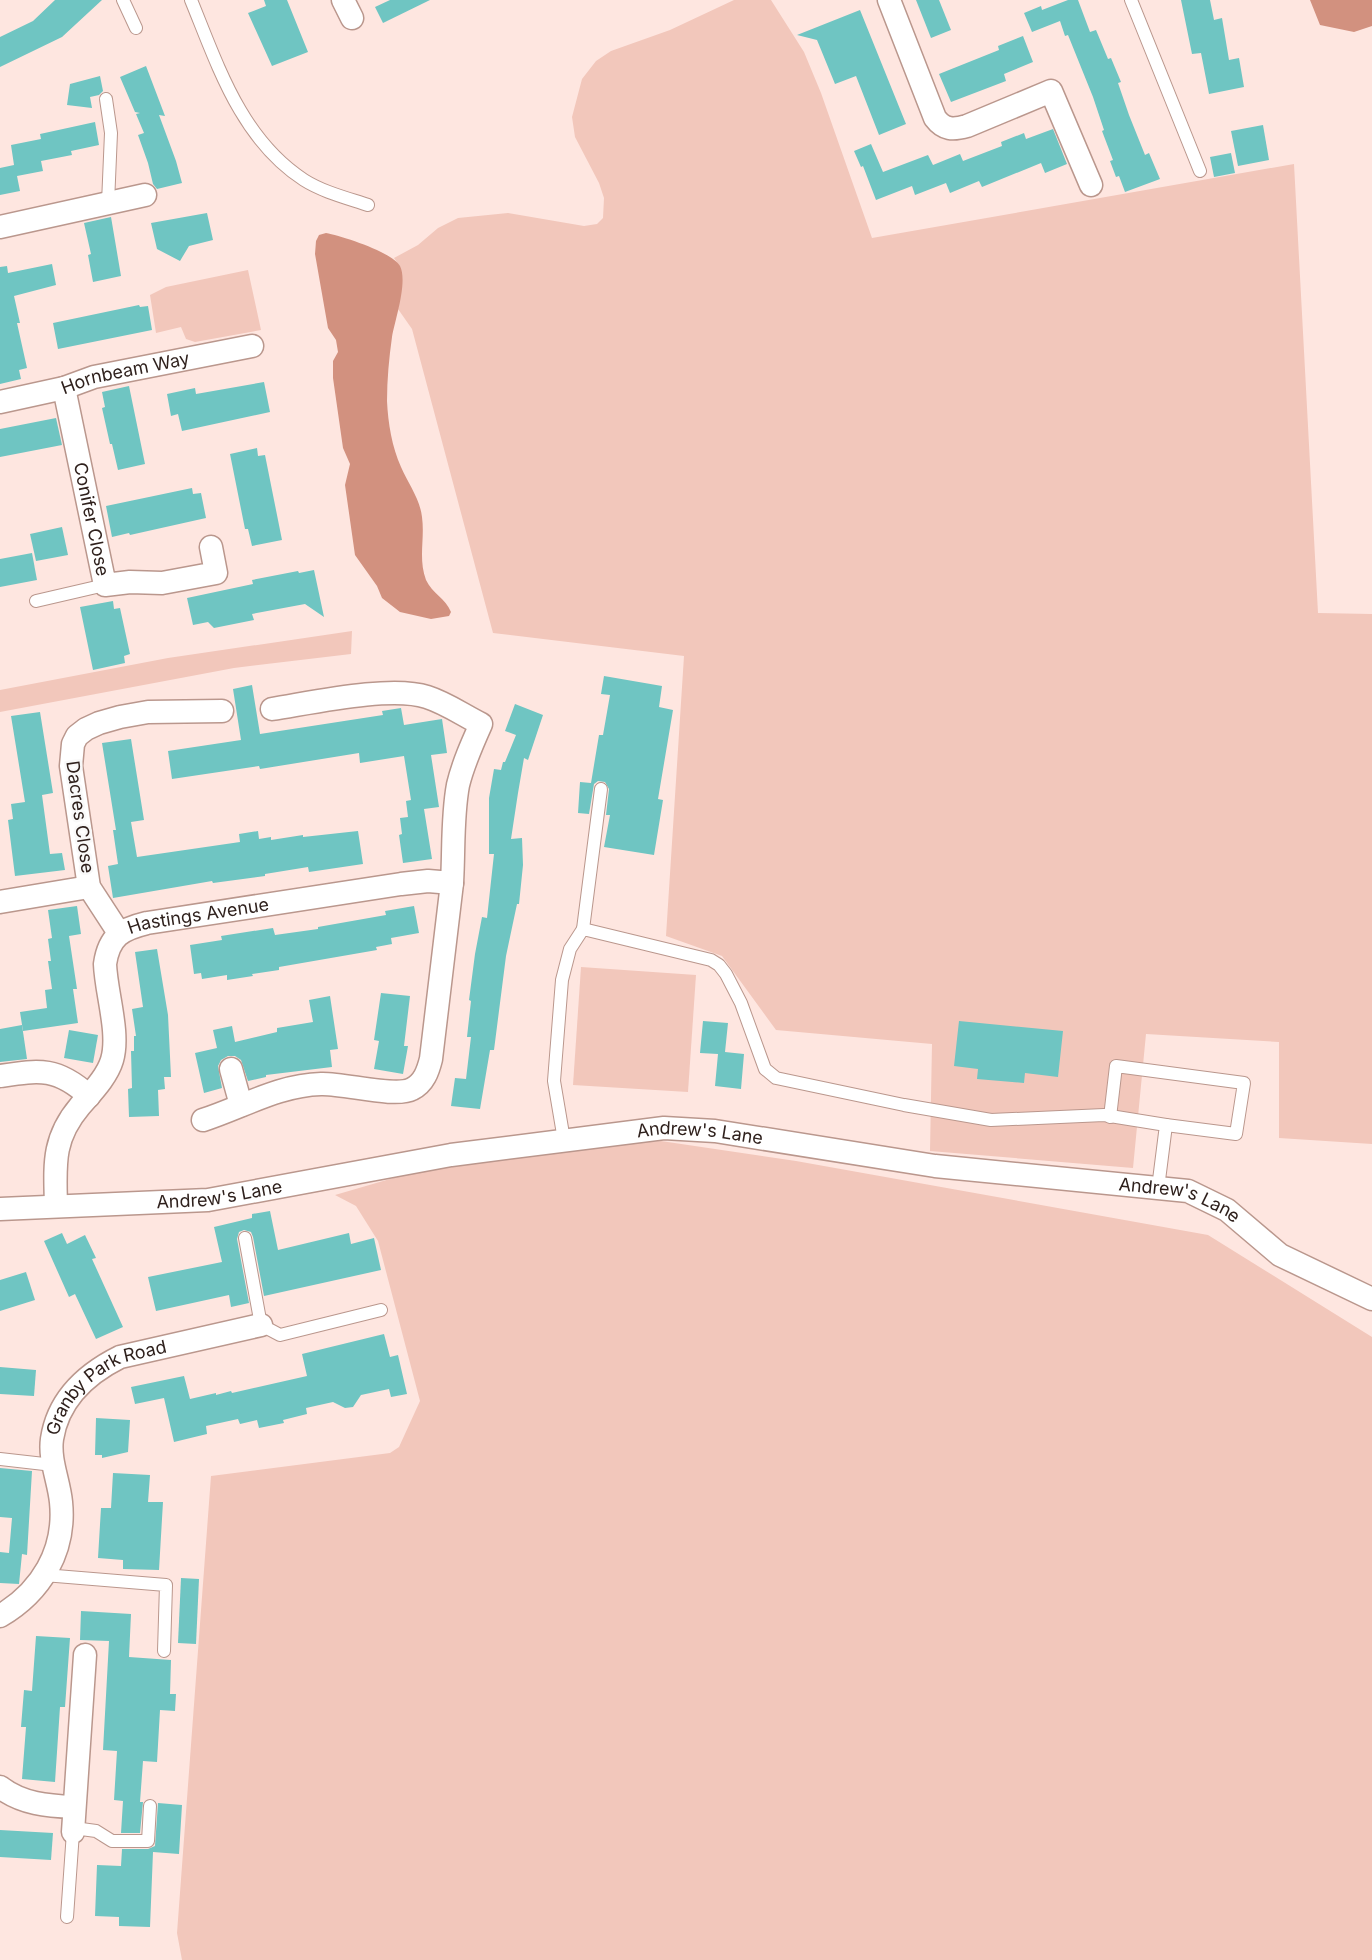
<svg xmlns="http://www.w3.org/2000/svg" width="1372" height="1960" font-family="Inter,sans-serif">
<rect width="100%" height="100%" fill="#fee6e0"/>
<g fill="#f2c7bb">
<path d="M734 0H771L804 52 821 93 872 238 1294 164 1318 613 1372 614V1144L1279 1138V1042L1146 1034 1133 1168 930 1151 932 1044 776 1030 722 956 666 936 684 656 493 633 412 329 398 309C401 290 407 275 394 258L418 245 438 228 458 218 508 213 584 226 597 224 603 218 604 198 599 183 575 137 572 117 582 79 596 61 611 51 670 30Z"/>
<polygon points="248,270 261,330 195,342 186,339 181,327 156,333 150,295 166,287"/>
<polygon points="352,631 351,654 234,668 0,712 0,690 168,658"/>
<polygon points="581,967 696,975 688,1092 573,1085"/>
<polygon points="661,1141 796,1161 1208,1235 1372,1337 1372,1960 182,1960 177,1933 211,1476 390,1453 399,1447 420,1401 378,1241 356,1206 335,1195 414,1172 613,1143"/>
</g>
<g fill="#d2917f">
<polygon points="1310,0 1372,0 1372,26 1354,32 1320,25"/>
<path d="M326 233C342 236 392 252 400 266 408 282 395 320 392 337 389 358 387 380 387 401 388 423 392 447 401 467 408 483 420 499 422 517 425 539 418 558 426 580 432 593 446 599 451 612L449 616 431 619 400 612 382 598 377 586 355 555 345 485 350 464 343 448 333 378V361L338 352 336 340 328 328 315 254 316 241 319 235Z"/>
</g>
<g fill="#6fc5c2">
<polygon points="55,0 102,0 62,37 0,67 0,37 33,21"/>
<polygon points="264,0 287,0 308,52 272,66 248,13 266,6"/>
<polygon points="390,0 430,0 383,23 375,7"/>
<polygon points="916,0 939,0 951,30 931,38"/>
<polygon points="1068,0 1078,0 1090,32 1096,30 1108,59 1111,58 1121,82 1118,83 1129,115 1145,155 1149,153 1160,179 1125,192 1119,176 1116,177 1110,161 1113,160 1102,131 1104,130 1093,97 1068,35 1065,36 1060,21 1032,32 1024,13 1041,6 1042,10"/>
<polygon points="1181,0 1210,0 1214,20 1222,18 1229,60 1239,58 1244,87 1209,94 1201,53 1192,54"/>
<polygon points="860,10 906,124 879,135 856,76 835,84 817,40 797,35"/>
<polygon points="1023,36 1033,62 1004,74 1006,81 951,102 939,74 999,50 998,46"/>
<polygon points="146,66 165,116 159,115 176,161 182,183 157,189 153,184 148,163 138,135 144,133 136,114 140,113 135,112 120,77"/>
<polygon points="100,76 103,91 99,95 90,97 92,108 67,105 70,84"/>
<polygon points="95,122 99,145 71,151 72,155 41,161 43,171 17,176 20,191 0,195 0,168 14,165 11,145 41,139 40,134"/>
<polygon points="1263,125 1269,160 1238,166 1231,131"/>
<polygon points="1053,129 1067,164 1045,173 1041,163 982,187 979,181 950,193 946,183 915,195 912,186 876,200 863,166 861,167 854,151 871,144 883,172 928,155 933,165 960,154 963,161 1002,146 1001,142 1024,133 1026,139"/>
<polygon points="1231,153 1235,173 1214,177 1210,157"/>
<polygon points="207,213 213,240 189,246 180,261 157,249 151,223"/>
<polygon points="111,217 121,276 93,282 88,255 91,254 84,223"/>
<polygon points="52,264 56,285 14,296 20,323 17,323 27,368 19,370 21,379 0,384 0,267 7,266 8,273"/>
<polygon points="139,305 140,307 148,306 152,330 58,349 53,323"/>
<polygon points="264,382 270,412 182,431 178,414 171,416 167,394 195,388 196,394"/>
<polygon points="129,386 145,464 118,470 112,444 110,444 102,408 105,407 102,392"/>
<polygon points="56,418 62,445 0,457 0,429"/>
<polygon points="257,448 258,456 265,455 282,540 252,546 248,529 245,529 230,454"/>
<polygon points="192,488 193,494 201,493 206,518 130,535 129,533 112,537 106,506"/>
<polygon points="62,527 68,555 36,561 30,534"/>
<polygon points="32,553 37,580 0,587 0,559"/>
<polygon points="314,570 324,617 305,604 252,614 254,620 214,628 208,622 193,625 187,598 253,584 252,580 298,571 299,573"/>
<polygon points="113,601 114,609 120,608 130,654 124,656 125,663 93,670 80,607"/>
<polygon points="604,676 662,686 659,707 673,710 658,799 663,800 654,855 604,847 610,815 606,815 609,789 605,782 598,781 594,784 589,814 578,813 580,782 591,783 599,735 603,735 610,695 601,694"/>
<polygon points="252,685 260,734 383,715 382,711 401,708 404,725 442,719 447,753 431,755 439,807 424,809 432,859 403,863 399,835 402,834 400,818 408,817 406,801 411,800 404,756 360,763 359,753 260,769 259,766 172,779 168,751 241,740 233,689"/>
<polygon points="515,704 543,715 528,760 524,758 518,793 511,839 522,838 523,865 519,904 517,904 506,956 494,1050 490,1050 480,1109 451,1106 455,1078 466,1079 471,1037 467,1037 471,1001 469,1000 475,954 482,917 487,918 494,854 489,854 489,798 494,769 501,770 503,762 505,762 516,735 505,731"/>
<polygon points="40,712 53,793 42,795 50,854 62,853 65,870 15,876 8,820 13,819 11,804 25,802 11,716"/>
<polygon points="131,739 144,820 131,822 137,857 240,842 239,834 258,831 259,839 271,837 271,840 303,835 303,837 358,831 363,864 309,872 308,867 265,874 265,876 213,883 212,881 113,898 108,866 118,864 113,830 116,830 102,743"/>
<polygon points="77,906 81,934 69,936 77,989 73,989 78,1023 23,1031 20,1012 47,1008 45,990 52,989 48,961 51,961 48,939 52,938 48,910"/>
<polygon points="414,906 419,933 391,938 392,944 376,947 377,950 279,967 279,970 252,974 253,976 227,980 227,975 202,979 201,973 194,974 190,945 222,940 221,936 273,928 275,935 318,929 318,927 386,915 385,911"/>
<polygon points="157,949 168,1015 171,1077 164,1077 165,1089 158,1090 159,1116 129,1117 128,1089 132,1088 131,1051 134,1051 134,1036 136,1036 132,1009 143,1007 135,952"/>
<polygon points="381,993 410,996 404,1046 408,1046 403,1074 374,1069 379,1041 374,1040"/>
<polygon points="330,996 338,1049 330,1050 332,1067 266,1075 266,1077 248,1081 241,1060 235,1056 228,1056 221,1060 218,1066 222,1088 204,1093 195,1053 217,1048 213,1030 232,1026 235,1042 277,1032 277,1028 313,1022 309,1000"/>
<polygon points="703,1021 728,1023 725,1052 744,1054 741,1089 715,1086 718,1054 700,1053"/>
<polygon points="959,1021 1063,1031 1058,1077 1025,1073 1024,1083 977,1079 978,1069 954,1066"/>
<polygon points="22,1025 27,1059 0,1062 0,1029"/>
<polygon points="69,1030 98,1035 93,1063 64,1058"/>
<polygon points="270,1211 278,1250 349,1233 351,1244 374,1238 381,1270 264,1296 253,1237 251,1232 244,1230 239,1232 237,1239 249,1303 231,1307 229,1295 156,1311 148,1277 222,1262 214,1227 252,1218 252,1214"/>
<polygon points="62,1233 67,1244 85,1235 96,1258 92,1259 123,1327 96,1339 75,1294 69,1297 44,1241"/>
<polygon points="26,1272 35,1300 0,1311 0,1280"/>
<polygon points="384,1334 390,1357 398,1355 407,1394 391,1397 389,1389 361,1395 353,1407 345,1408 333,1402 306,1408 307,1414 283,1420 284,1423 259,1428 257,1420 240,1424 238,1419 206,1426 207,1434 174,1442 164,1398 135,1404 131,1387 184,1376 190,1399 216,1393 216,1395 231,1391 232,1393 307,1376 302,1354"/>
<polygon points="0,1367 36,1370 34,1396 0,1394"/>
<polygon points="96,1418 130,1420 128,1452 102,1458 102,1455 95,1455"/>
<polygon points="0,1468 32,1471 27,1555 22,1554 19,1584 0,1583 0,1552 9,1553 12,1518 0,1517"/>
<polygon points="113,1473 150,1475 148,1502 163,1502 159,1570 123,1569 123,1560 98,1558 101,1508 111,1508"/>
<polygon points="181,1578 199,1579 196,1644 178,1643"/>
<polygon points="81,1611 131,1614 129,1657 171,1660 170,1694 176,1694 175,1711 160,1710 157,1762 143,1761 140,1802 143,1802 140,1833 121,1833 123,1801 114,1800 117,1751 103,1750 109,1641 80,1640"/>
<polygon points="36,1636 70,1638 65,1707 60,1707 55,1782 22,1779 26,1727 21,1727 24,1690 32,1691"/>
<polygon points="158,1803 182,1805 179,1854 153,1852 150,1927 119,1926 119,1917 95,1916 97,1865 121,1866 122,1849 148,1849 155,1846"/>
<polygon points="0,1830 53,1833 51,1860 0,1857"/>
</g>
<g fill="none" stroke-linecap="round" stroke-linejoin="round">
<defs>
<g id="lane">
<polyline points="123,0 136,28"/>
<path d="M191 0C218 66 241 139 304 180 323 192 347 198 368 205"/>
<polyline points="1131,0 1200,171"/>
<polyline points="106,99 111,133 108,203"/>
<polyline points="36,601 105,585"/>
<polyline points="583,929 601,789"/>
<polyline points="1110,1117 1116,1066 1244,1083 1236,1134 1166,1125"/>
<polyline points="564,1140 554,1081 562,980 570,949 583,929 711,960 719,965 726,974 741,1003 765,1069 776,1078 904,1105 991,1120 1104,1115 1166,1125 1158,1188"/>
<polyline points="245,1238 261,1325 280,1335 381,1310"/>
<polyline points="0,1459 53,1465"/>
<polyline points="44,1575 166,1585 164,1651"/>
<polyline points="74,1828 96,1831 112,1841 148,1841 150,1806"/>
<polyline points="67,1917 73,1832"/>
</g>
<g id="street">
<polyline points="343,0 352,18"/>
<path d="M889 0 935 118C944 130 953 130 967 126L1051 91 1091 185"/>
<polyline points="0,227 145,195"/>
<path id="s1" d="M64 388 105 585 130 582 162 583 216 573 211 547"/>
<path id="s2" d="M0 402 64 388 94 377 252 346"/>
<polyline points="0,902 89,887"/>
<polyline points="119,933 89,887 71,766 73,744 77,736 86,729 99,723 120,717 148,712 222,711"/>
<polyline points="231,1069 241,1105"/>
<path d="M0 1076C40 1070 57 1067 89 1096"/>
<path d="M203 1120C243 1107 279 1085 321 1084 344 1083 395 1098 412 1089 424 1083 428 1071 431 1059L452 883"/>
<path id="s3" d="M56 1206C55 1165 52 1139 80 1106 91 1093 107 1077 112 1060 120 1033 106 993 105 964 109 936 122 929 147 923L401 884 428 881 452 883C454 850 452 817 458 785 463 764 472 744 481 724 463 715 446 703 427 697 391 685 311 703 272 709"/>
<path id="s4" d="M0 1209 208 1200 451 1155 664 1128 715 1131 935 1166 1188 1191 1227 1210 1280 1255 1372 1299"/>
<path id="s5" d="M0 1616C41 1592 66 1551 61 1502 59 1481 49 1460 52 1439 58 1400 86 1374 120 1357L261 1325"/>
<path d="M0 1787C22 1804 48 1806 74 1807"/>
<polyline points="73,1832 85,1655"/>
</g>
</defs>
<use href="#lane" stroke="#ba978d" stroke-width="14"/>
<use href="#street" stroke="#ba978d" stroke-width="25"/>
<use href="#lane" stroke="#fff" stroke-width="12"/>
<use href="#street" stroke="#fff" stroke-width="22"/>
</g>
<g text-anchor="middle" stroke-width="5" stroke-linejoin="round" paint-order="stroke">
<g font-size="18" fill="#2f211d" stroke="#f9f9f9">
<text dy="6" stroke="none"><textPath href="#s2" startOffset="129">Hornbeam Way</textPath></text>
<text dy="6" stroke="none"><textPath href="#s1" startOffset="134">Conifer Close</textPath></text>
<text transform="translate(80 817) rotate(82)" y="6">Dacres Close</text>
<text dy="6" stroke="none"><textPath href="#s3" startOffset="375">Hastings Avenue</textPath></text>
<text dy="6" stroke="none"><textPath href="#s4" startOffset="706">Andrew's Lane</textPath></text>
<text dy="6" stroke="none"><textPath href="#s4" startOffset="220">Andrew's Lane</textPath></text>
<text dy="6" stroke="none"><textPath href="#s4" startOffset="1192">Andrew's Lane</textPath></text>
<text dy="6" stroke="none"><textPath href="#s5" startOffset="282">Granby Park Road</textPath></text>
</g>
</g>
</svg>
